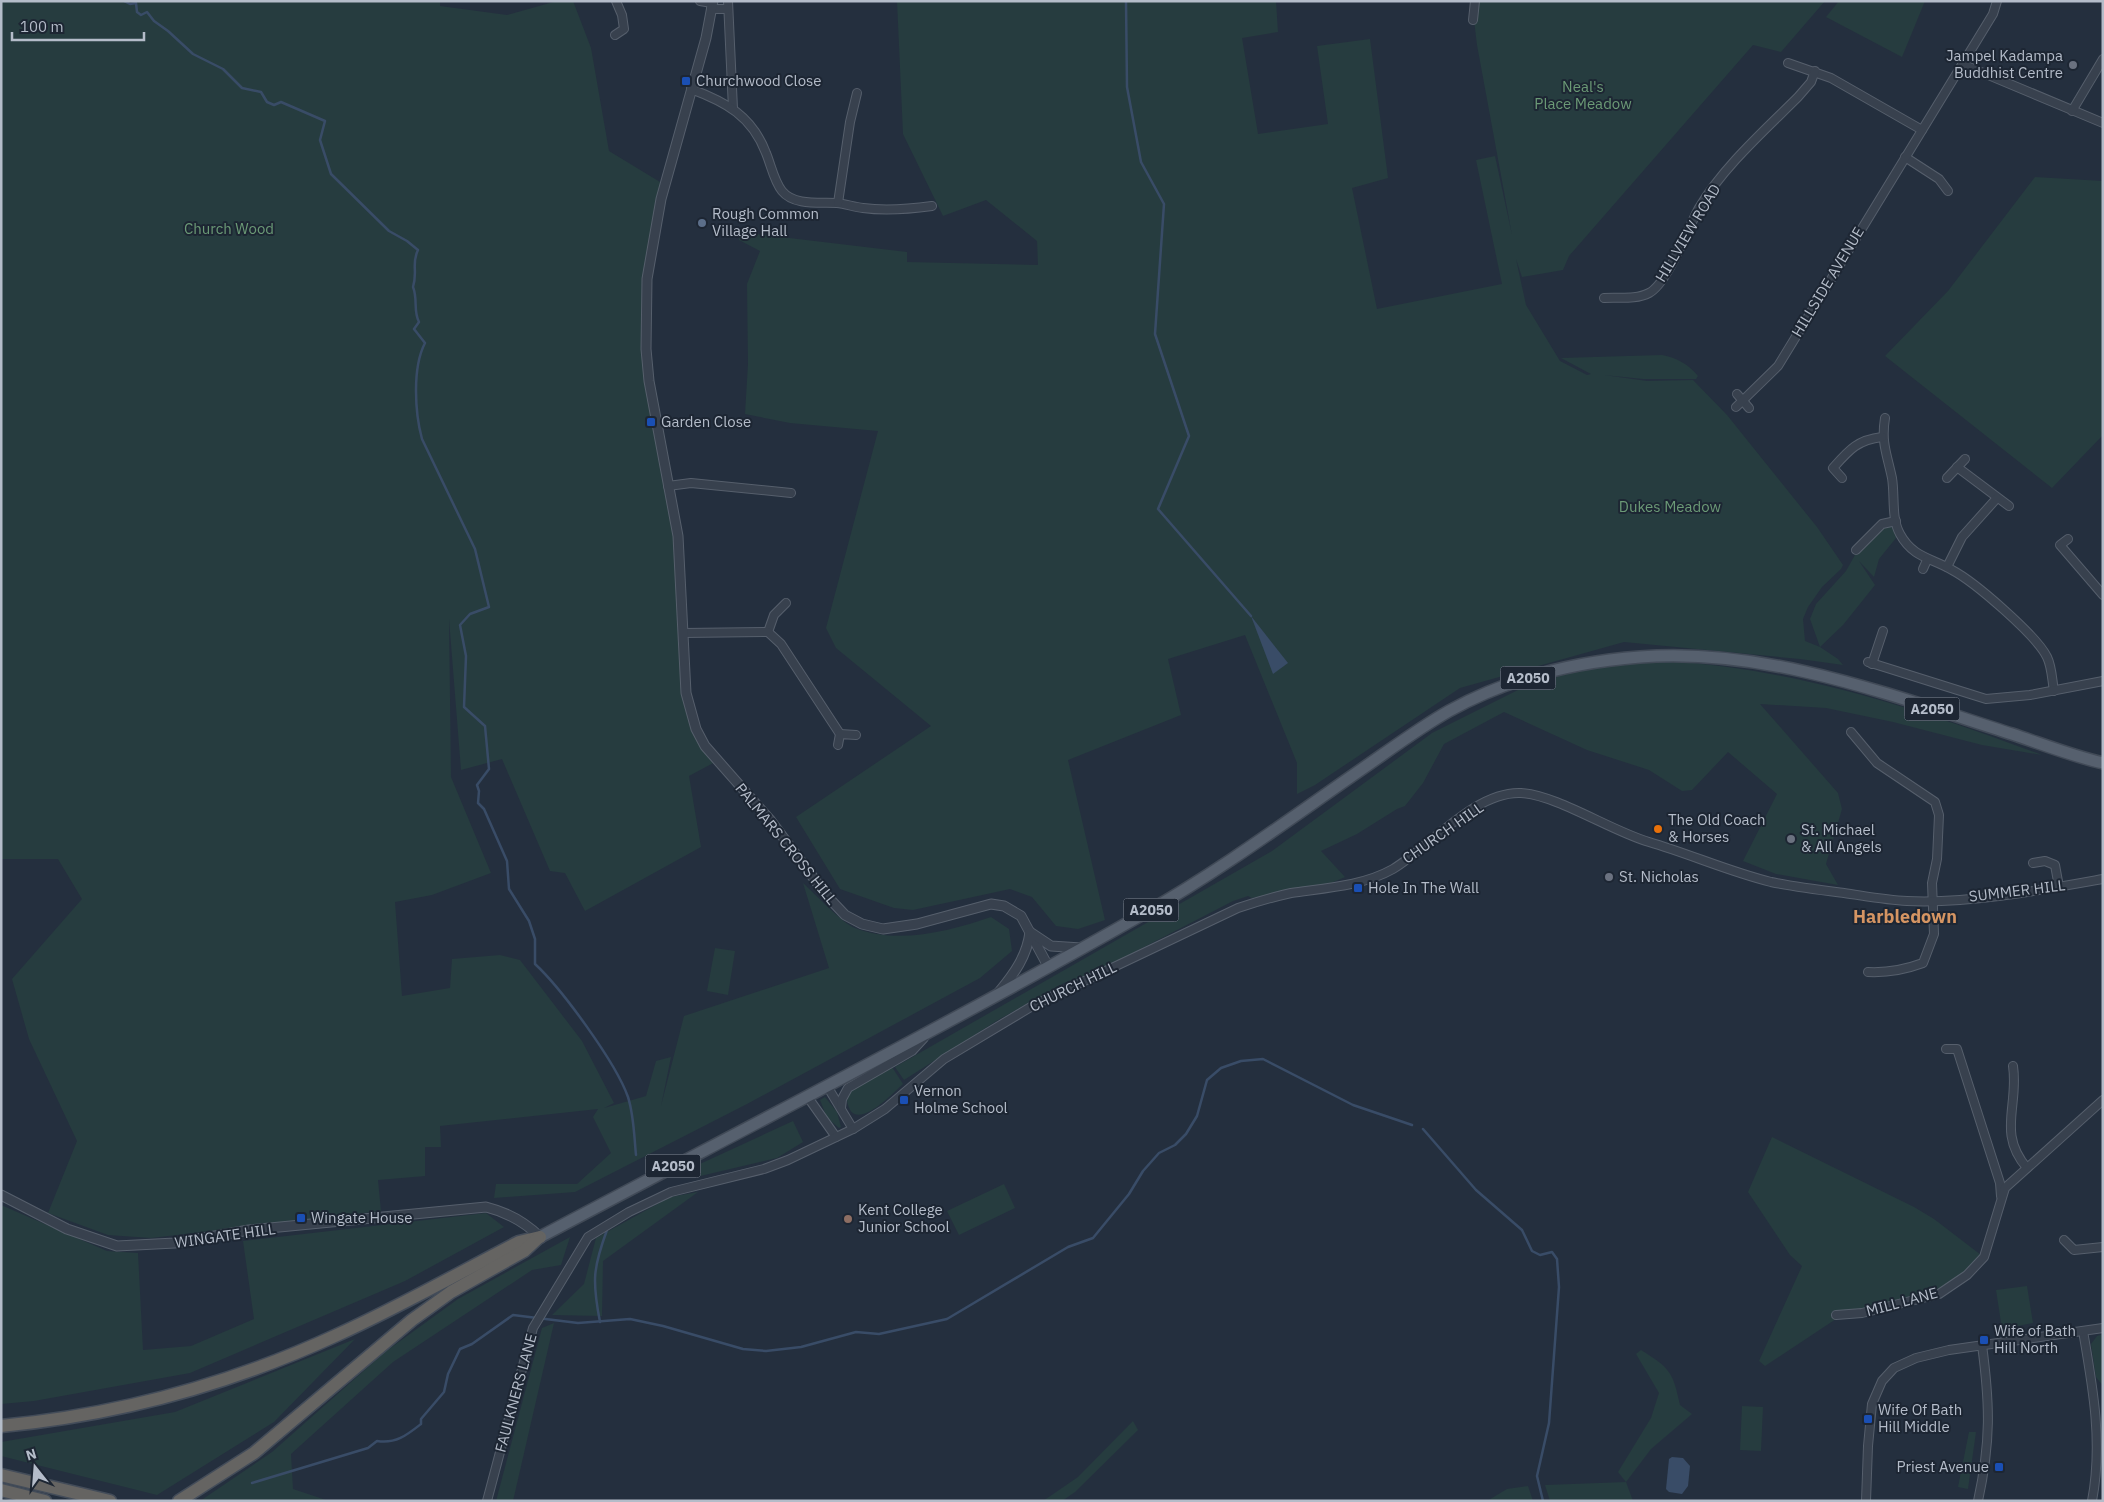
<svg xmlns="http://www.w3.org/2000/svg" width="2104" height="1502" font-family="'IBM Plex Sans',sans-serif">
<rect width="100%" height="100%" fill="#242f3e"/>
<g fill="#263c3f">
<path d="M1 1H440V6L507 15 557 1H573L591 48 609 151 665 185 651 250 646 350 674 520 691 715 717 761 689 776 701 847 585 911 565 873 550 871 502 759 461 770 449 619 451 777 491 873 432 895 395 902 402 996 450 988 452 959 500 955 520 960 582 1041 614 1103 604 1108 646 1096 656 1061 671 1057 661 1106 684 1016 829 968 803 883C814 893 843 924 855 928 898 945 950 931 991 917L1009 929 1012 951 980 978 747 1104 575 1192 494 1198 496 1184H577L611 1153 593 1117 598 1109 440 1126 441 1147H425V1176L378 1180 381 1211 151 1238 108 1235 48 1213 77 1141 29 1039 12 979 82 899 58 859H1Z"/>
<path d="M897 1H1276L1278 32 1242 38 1258 134 1328 124 1317 46 1370 39 1388 178 1352 188 1377 309 1502 284 1476 160 1495 156 1512 235 1477 45 1473 12 1475 1H1825L1781 52 1753 45 1569 256 1563 270 1522 277 1516 259 1526 305 1560 361 1587 375 1591 374 1561 358 1662 355C1677 358 1688 364 1698 376L1696 379H1643L1604 375 1647 381 1693 380 1727 415 1817 527 1843 565 1841 569 1822 587 1808 607 1803 619 1805 641 1820 647 1810 619 1816 604 1846 571 1855 555 1882 527 1891 524 1896 538 1879 559 1874 577 1859 561 1875 585 1843 625 1820 647 1838 659 1843 665 1800 659 1624 642 1460 688 1315 785 1297 794V763L1245 635 1168 659 1181 715 1068 760 1105 920 1078 929 1056 926 1032 897 1010 889 913 910 894 908 840 889 796 817 931 726 836 648 826 628 878 431 790 423 745 414 748 364 747 284 760 251 739 240V232L907 252V262L1038 265 1037 241 986 200 943 216 903 134Z"/>
<polygon points="1839,1 1925,1 1902,57 1826,17"/>
<polygon points="2035,177 2103,181 2103,435 2052,488 1885,356 1948,291"/>
<path d="M1671 661C1800 670 1922 710 2042 755L1982 745 1893 722 1826 708 1760 704 1838 793 1842 809 1826 864 1838 885 1776 874 1743 861 1777 794 1728 752 1692 790 1682 791 1649 770 1587 750 1504 712 1444 744 1423 783 1405 806 1397 809 1357 834 1321 851 1345 877 1327 885 1252 898 1248 896 1233 901 1096 972 1064 983 998 1020 904 1080 895 1067 1272 851 1432 733 1526 686 1573 672 1621 665Z"/>
<polygon points="715,948 735,951 728,995 707,991"/>
<path d="M892 1067 903 1084C892 1094 852 1137 847 1100L852 1089Z"/>
<polygon points="825,1097 837,1112 841,1127 839,1128 827,1118 820,1100"/>
<polygon points="793,1121 803,1142 777,1158 692,1178 689,1169"/>
<path d="M1772 1137 1914 1207 1934 1219 1981 1255C1976 1261 1972 1268 1966 1273 1935 1301 1873 1308 1832 1311L1839 1317 1765 1366 1759 1361 1802 1266 1790 1255 1748 1192Z"/>
<polygon points="1004,1184 1015,1208 959,1235 947,1211"/>
<polygon points="698,1192 603,1261 602,1316 552,1315 584,1284 596,1238 670,1197"/>
<polygon points="1,1205 107,1251 138,1253 143,1350 191,1346 254,1319 243,1241 486,1213 504,1227 405,1281 190,1373 34,1401 1,1404"/>
<polygon points="570,1237 561,1265 532,1270 393,1362 291,1454 293,1489 329,1501 200,1501 272,1452 385,1352 458,1299"/>
<polygon points="2027,1286 2033,1323 2002,1329 1996,1290"/>
<polygon points="554,1323 513,1501 496,1501 542,1328"/>
<polygon points="2103,1334 2103,1386 2096,1377 2091,1344 2097,1336"/>
<polygon points="355,1339 274,1422 157,1495 1,1456 1,1442 175,1412"/>
<path d="M1641 1350C1670 1368 1673 1372 1680 1405L1692 1414 1651 1449 1626 1482 1633 1501H1550L1545 1485 1626 1482 1618 1472 1651 1418 1659 1393 1636 1354Z"/>
<polygon points="1742,1406 1763,1407 1761,1451 1740,1450"/>
<polygon points="1133,1421 1138,1430 1075,1492 1062,1501 1043,1501 1078,1477"/>
<polygon points="1969,1432 1976,1432 1968,1489 1958,1487"/>
<polygon points="1528,1486 1533,1501 1487,1501 1507,1489"/>
</g>
<g fill="#394c67">
<polygon points="1251,616 1288,663 1273,674"/>
<polygon points="1672,1457 1683,1458 1690,1466 1688,1486 1682,1494 1669,1492 1666,1489 1669,1459"/>
</g>
<g fill="none" stroke-linecap="round" stroke-linejoin="round">
<g stroke="#394c67" stroke-width="2.5">
<path d="M124 1 130 4 136 3 137 12 141 15 147 12 154 21 168 31 193 54 223 69 242 88 261 92 267 102 274 105 281 102 325 121 320 140 331 174 389 231 407 241 418 250C411 264 418 271 413 287 418 299 413 311 419 322L414 329 425 343C412 368 415 413 422 439L475 549 489 607 470 614 460 625 466 656 464 707 485 726 489 769 477 785 479 791 478 803 484 809 507 861 509 889 529 921 535 939V964C562 989 616 1063 628 1097 634 1116 634 1135 636 1155"/>
<polyline points="1126,1 1127,87 1141,162 1164,204 1155,334 1189,436 1158,509 1251,616"/>
<polyline points="1423,1129 1476,1190 1522,1230 1532,1251 1540,1255 1552,1252 1557,1259 1559,1287 1549,1423 1537,1476 1543,1501"/>
<path d="M600 1322C592 1281 593 1268 607 1230"/>
<path d="M252 1483 368 1448 377 1441C396 1444 407 1435 421 1424V1419L444 1392 448 1374 460 1349 472 1344 513 1315 578 1323 630 1319 663 1326 743 1349 766 1351 801 1347 856 1332 879 1334 947 1319 1068 1247 1093 1238 1129 1194 1143 1171 1159 1153 1175 1145 1186 1134 1197 1116 1207 1080 1221 1068 1241 1061 1263 1059 1353 1105 1412 1125"/>
</g>
<defs>
<g id="minor">
<polyline points="700,1 712,3"/>
<polyline points="728,1 733,109"/>
<polyline points="711,9 728,9"/>
<polyline points="1473,20 1475,1"/>
<polyline points="615,35 624,29 622,15 616,1"/>
<polyline points="1788,63 1831,78 1922,130"/>
<polyline points="1962,64 2103,123"/>
<path d="M691 89C726 102 752 116 766 153 771 165 774 181 782 191 794 206 820 202 837 203 846 204 854 207 863 208 885 211 910 209 932 206"/>
<polyline points="2072,111 2103,59"/>
<polyline points="1905,157 1939,179 1948,191"/>
<polyline points="838,203 850,122 857,93"/>
<path d="M1604 298C1618 297 1636 300 1649 293 1668 283 1688 228 1699 208 1723 167 1765 130 1798 97L1811 82 1815 71"/>
<polyline points="1737,394 1749,408"/>
<polyline points="1736,407 1778,366 1993,14 1997,1"/>
<path d="M1885 418C1881 443 1887 454 1892 478 1895 496 1891 518 1900 534 1913 558 1932 558 1952 570 1975 582 2037 636 2047 657 2052 667 2052 680 2054 691"/>
<polyline points="1957,467 2009,506"/>
<path d="M1842 478 1833 468C1849 450 1857 440 1882 437"/>
<polyline points="1947,478 1965,459"/>
<polyline points="668,486 691,483 791,493"/>
<polyline points="2068,539 2060,545 2103,595"/>
<polyline points="1856,550 1882,524 1896,521"/>
<polyline points="1947,567 1962,537 1997,498"/>
<polyline points="1923,569 1927,560"/>
<polyline points="768,632 774,615 786,603"/>
<polyline points="683,633 768,632 781,644 840,734"/>
<polyline points="1868,662 1986,699 2030,695 2103,681"/>
<polyline points="1872,664 1883,631"/>
<path d="M1851 732 1877 763 1935 802 1939 815 1937 859 1932 883 1934 934 1923 963C1904 970 1888 973 1868 972"/>
<polyline points="838,745 840,734 856,735"/>
<polyline points="2033,863 2045,861 2055,865 2059,887"/>
<polyline points="1946,1049 1957,1049 2000,1183 2001,1196"/>
<path d="M2013 1066C2019 1106 1997 1133 2027 1168"/>
<polyline points="827,1086 853,1129"/>
<polyline points="807,1096 836,1137"/>
<polyline points="841,1108 842,1099 848,1088 912,1051 924,1038"/>
<polyline points="2064,1240 2074,1250 2103,1247"/>
<polyline points="1836,1315 1862,1313 1939,1294 1967,1275 1984,1257 2005,1188 2103,1100"/>
<path d="M2083 1331C2093 1388 2103 1443 2092 1501"/>
<path d="M487 1501 533 1328 588 1237 629 1212 671 1192 764 1169 788 1160 853 1129 885 1109 944 1059 1034 1005 1238 908C1256 902 1273 897 1291 893 1325 888 1363 886 1393 869 1430 847 1475 791 1521 793 1557 795 1611 831 1649 842 1690 854 1730 872 1771 882 1795 887 1820 890 1844 893 1865 896 1886 900 1907 901 1968 904 2042 890 2103 879"/>
<polyline points="1866,1501 1868,1446 1872,1404 1882,1381 1894,1368 1916,1358 1949,1350 2103,1328"/>
<path d="M1978 1501C1991 1441 1990 1405 1982 1345"/>
</g>
<g id="tertiary">
<polyline points="713,1 706,38 661,199 647,279 646,349 649,381 678,536 686,693 696,729 705,746 771,821 827,896 845,915 862,924 883,929 917,924 991,904 1004,906 1021,916 1048,966"/>
<path d="M999 992C1014 974 1027 956 1030 932L1051 946 1081 948"/>
<path d="M1 1195 67 1229 117 1246 175 1243 249 1230 486 1207C506 1212 525 1222 540 1237"/>
</g>
<path id="primary" d="M540 1237C742 1130 946 1026 1145 913 1221 870 1291 818 1362 769 1391 749 1419 728 1449 711 1507 679 1574 662 1640 657 1767 647 1893 696 2012 734 2042 744 2072 756 2103 763"/>
<g id="trunk">
<path d="M1 1426C118 1415 231 1384 337 1335 399 1307 459 1273 519 1242L540 1237"/>
<polyline points="1,1475 110,1501"/>
<polyline points="1,1490 45,1501"/>
<polyline points="179,1501 254,1453 412,1320 451,1292 524,1251 538,1238"/>
</g>
</defs>
<use href="#minor" stroke="#565f6c" stroke-width="10"/>
<use href="#tertiary" stroke="#565f6c" stroke-width="11"/>
<use href="#primary" stroke="#414a57" stroke-width="14"/>
<use href="#trunk" stroke="#434c59" stroke-width="15"/>
<use href="#minor" stroke="#38414e" stroke-width="8"/>
<use href="#tertiary" stroke="#38414e" stroke-width="9"/>
<use href="#primary" stroke="#56606e" stroke-width="11"/>
<use href="#trunk" stroke="#656462" stroke-width="12"/>
</g>
<g fill="#6b7280" stroke="#1d2633" stroke-width="2">
<circle cx="2073" cy="65" r="5"/>
<circle cx="1791" cy="839" r="5"/>
<circle cx="1609" cy="877" r="5"/>
</g>
<g fill="#1a4fb4" stroke="#1d2633" stroke-width="2">
<rect x="681" y="76" width="10" height="10" rx="2.5"/>
<rect x="646" y="417" width="10" height="10" rx="2.5"/>
<rect x="1353" y="883" width="10" height="10" rx="2.5"/>
<rect x="899" y="1095" width="10" height="10" rx="2.5"/>
<rect x="296" y="1213" width="10" height="10" rx="2.5"/>
<rect x="1979" y="1335" width="10" height="10" rx="2.5"/>
<rect x="1863" y="1414" width="10" height="10" rx="2.5"/>
<rect x="1994" y="1462" width="10" height="10" rx="2.5"/>
</g>
<circle fill="#5c6f8a" stroke="#1d2633" stroke-width="2" cx="702" cy="223" r="5"/>
<circle fill="#e8710a" stroke="#1d2633" stroke-width="2" cx="1658" cy="829" r="5"/>
<circle fill="#8d6e63" stroke="#1d2633" stroke-width="2" cx="848" cy="1219" r="5"/>
<g text-anchor="middle" stroke-width="4" stroke-linejoin="round" paint-order="stroke">
<g fill="#1d2633" stroke="#878f9c" stroke-width="1">
<rect x="1500.5" y="666.5" width="55" height="23" rx="4"/>
<rect x="1904.5" y="697.5" width="55" height="23" rx="4"/>
<rect x="1123.5" y="898.5" width="55" height="23" rx="4"/>
<rect x="645.5" y="1154.5" width="55" height="23" rx="4"/>
</g>
<g font-size="14" font-weight="bold" fill="#b4bcc9">
<text x="1528" y="683">A2050</text>
<text x="1932" y="714">A2050</text>
<text x="1151" y="915">A2050</text>
<text x="673" y="1171">A2050</text>
</g>
<g font-size="15" fill="#b4bcc9" stroke="#1d2633" text-anchor="start">
<text x="2063" y="61" text-anchor="end">Jampel Kadampa<tspan x="2063" dy="17">Buddhist Centre</tspan></text>
<text x="696" y="86">Churchwood Close</text>
<text x="712" y="219">Rough Common<tspan x="712" dy="17">Village Hall</tspan></text>
<text x="661" y="427">Garden Close</text>
<text x="1668" y="825">The Old Coach<tspan x="1668" dy="17">&amp; Horses</tspan></text>
<text x="1801" y="835">St. Michael<tspan x="1801" dy="17">&amp; All Angels</tspan></text>
<text x="1619" y="882">St. Nicholas</text>
<text x="1368" y="893">Hole In The Wall</text>
<text x="914" y="1096">Vernon<tspan x="914" dy="17">Holme School</tspan></text>
<text x="858" y="1215">Kent College<tspan x="858" dy="17">Junior School</tspan></text>
<text x="311" y="1223">Wingate House</text>
<text x="1994" y="1336">Wife of Bath<tspan x="1994" dy="17">Hill North</tspan></text>
<text x="1878" y="1415">Wife Of Bath<tspan x="1878" dy="17">Hill Middle</tspan></text>
<text x="1989" y="1472" text-anchor="end">Priest Avenue</text>
</g>
<g font-size="15" fill="#6b9a76" stroke="#1d2633">
<text x="1583" y="92">Neal's<tspan x="1583" dy="17">Place Meadow</tspan></text>
<text x="229" y="234">Church Wood</text>
<text x="1670" y="512">Dukes Meadow</text>
</g>
<g font-size="15" fill="#b4bcc9" stroke="#1d2633">
<text transform="translate(1688 233) rotate(-59)" y="5">HILLVIEW ROAD</text>
<text transform="translate(1828 282) rotate(-59)" y="5">HILLSIDE AVENUE</text>
<text transform="translate(1443 833) rotate(-35)" y="5">CHURCH HILL</text>
<text transform="translate(786 844) rotate(51)" y="5">PALMARS CROSS HILL</text>
<text transform="translate(2017 891) rotate(-7)" y="5">SUMMER HILL</text>
<text transform="translate(1073 987) rotate(-26)" y="5">CHURCH HILL</text>
<text transform="translate(225 1236) rotate(-8)" y="5">WINGATE HILL</text>
<text transform="translate(1902 1302) rotate(-15)" y="5">MILL LANE</text>
<text transform="translate(516 1393) rotate(-75)" y="5">FAULKNERS LANE</text>
</g>
<g font-size="18" font-weight="bold" fill="#d59563" stroke="#1d2633">
<text x="1905" y="923">Harbledown</text>
</g>
</g>
<rect width="2104" height="1502" fill="none" stroke="#b4bcc9" stroke-width="5"/>
<g transform="translate(35 1467) rotate(343)" stroke="#1d2633" stroke-width="4" paint-order="stroke">
<path d="M0-4L9 19L0 12L-9 19Z" fill="#b4bcc9"/>
<text y="-8" font-size="14" font-weight="bold" text-anchor="middle" fill="#b4bcc9">N</text>
</g>
<path d="M12 32v8h132v-8" fill="none" stroke="#b4bcc9" stroke-width="2.5"/>
<text x="20" y="32" font-size="15" fill="#b4bcc9" stroke="#1d2633" stroke-width="4" paint-order="stroke">100 m</text>
</svg>
